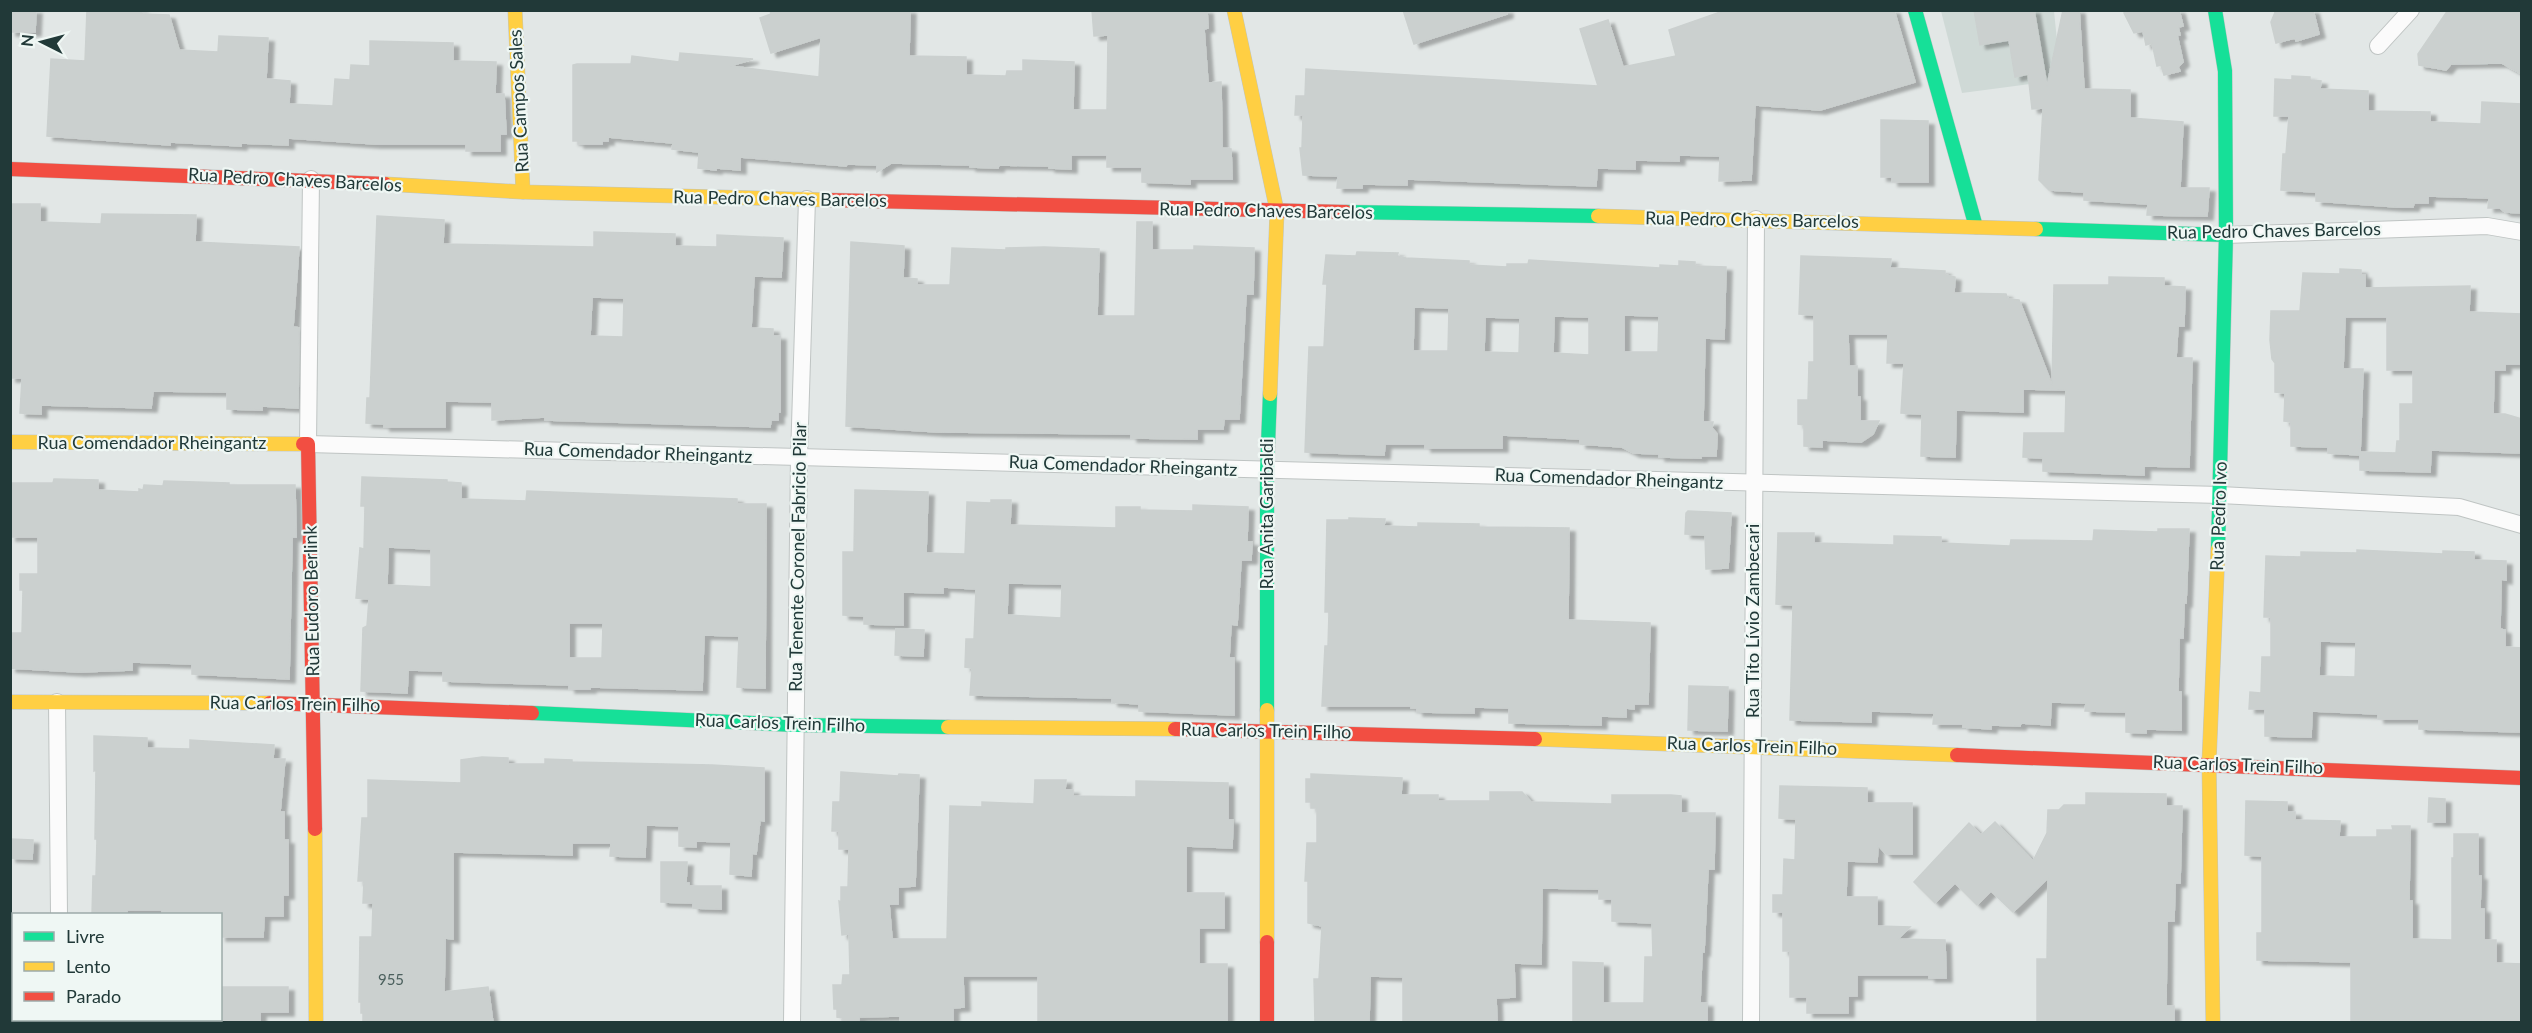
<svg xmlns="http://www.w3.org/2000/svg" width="2532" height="1033" font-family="Lato,sans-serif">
<defs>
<filter id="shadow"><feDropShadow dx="6" dy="4" stdDeviation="1.5" flood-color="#0004"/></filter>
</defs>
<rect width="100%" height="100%" fill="#e2e7e6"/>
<polygon fill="#cfd9d6" points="1941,11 2054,11 2061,80 1962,93"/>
<g fill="#cbd0cf" stroke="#cbd0cf" stroke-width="1.5" fill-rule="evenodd" filter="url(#shadow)">
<polygon points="10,10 36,10 35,32 10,32"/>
<polygon points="87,10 142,10 142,14 169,15 179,50 218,52 219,36 268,38 266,79 290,81 289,104 333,106 335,79 350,80 351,65 370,66 370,41 453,43 453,61 496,62 495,94 504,94 506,134 500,134 500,151 466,151 466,144 375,144 288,138 288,145 241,143 241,146 170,142 170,145 47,136 51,59 85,61"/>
<polygon points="770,10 910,10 909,56 966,57 966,75 1006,76 1007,71 1023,71 1023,60 1074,62 1073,110 1107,110 1108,35 1094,36 1092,10 1207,10 1208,28 1204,29 1208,83 1221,82 1222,148 1231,149 1232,179 1190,179 1190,184 1142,182 1142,167 1107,167 1107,155 1071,155 1071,169 1049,168 1049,166 999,165 998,168 970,167 970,165 891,163 877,172 877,165 847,164 846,166 740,157 740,170 716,168 716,170 698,168 699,152 672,149 673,143 608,137 608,141 602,141 602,144 578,144 578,141 573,141 573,65 577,64 631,64 632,56 679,62 680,53 753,59 730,66 819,77 821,37 771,53 760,18 771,14"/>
<polygon points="1403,10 1507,10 1507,14 1414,44"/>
<polygon points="1726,10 1894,10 1915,82 1820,110 1755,105 1751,180 1719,181 1720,156 1679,155 1679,161 1635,160 1635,169 1597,168 1596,186 1407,179 1407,185 1362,184 1362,188 1337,188 1338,176 1303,175 1300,148 1302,148 1303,115 1295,115 1296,96 1305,96 1306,69 1598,86 1580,29 1608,20 1623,67 1676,56 1669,30"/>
<polygon points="1974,10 2034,10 2047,86 2063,10 2079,10 2084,89 2130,90 2130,118 2183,122 2180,188 2209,188 2207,216 2147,215 2148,204 2084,200 2084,192 2049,190 2039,180 2043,108 2032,109 2028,74 2015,77 2009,40 1980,45"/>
<polygon points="2135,10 2179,10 2183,26 2178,27 2180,35 2177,35 2183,62 2178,67 2180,71 2164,75 2161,65 2157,66 2152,43 2146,45 2143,31 2134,33 2124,13"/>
<polygon points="2276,10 2313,10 2319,34 2296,41 2295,38 2276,43 2271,22"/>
<polygon points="2448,10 2522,10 2522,74 2502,63 2451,64 2446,70 2419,65 2418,54"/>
<polygon points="2292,76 2310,77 2310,80 2321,81 2320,89 2368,91 2368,111 2430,112 2430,122 2481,124 2482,102 2522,104 2522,213 2505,212 2500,208 2488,208 2489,198 2428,196 2428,203 2414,203 2413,207 2397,207 2316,201 2316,192 2281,190 2283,154 2286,154 2289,116 2274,116 2275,79 2292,80"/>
<polygon points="1881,120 1928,121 1928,182 1892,182 1892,177 1881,177"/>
<polygon points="12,204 40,204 40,222 101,224 102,214 196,215 195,242 299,247 293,327 299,328 298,408 262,406 262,410 227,409 227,392 153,391 151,408 41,405 41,414 20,413 22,378 10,378"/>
<path d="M377 216 444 220 443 244 594 247V232L675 234V246L717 247V235L783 238 781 277 754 276 751 328 773 329V336H780V412H778V420H771L770 427 545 420V417L492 420V402L445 401V427H384V424L366 423 367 398H370ZM592 297 624 298 623 337 590 336Z"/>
<polygon points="1137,222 1152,222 1152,250 1194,250 1194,246 1254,248 1253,294 1246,294 1239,419 1224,419 1223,429 1197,429 1197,439 1131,438 1131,434 938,432 846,426 851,242 904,246 903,278 917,279 917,285 950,285 952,248 1006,250 1006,248 1044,247 1099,249 1097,316 1135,316"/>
<path d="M1357 252 1398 253 1397 256 1406 258 1469 261V265L1507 267V264H1528L1529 260 1660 268V265L1679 266V261L1695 262V266L1726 267 1724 339 1705 338 1703 422H1713L1712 428 1717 434 1716 456H1701V458L1659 457V454L1634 453 1622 447 1580 444V439L1502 435V448H1425V444H1385L1384 455 1305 452 1309 347H1324L1327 284H1323L1326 255 1356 256ZM1414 307 1449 308 1448 351H1413ZM1624 315 1659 316 1658 352H1624ZM1554 316 1589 317V355L1553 353ZM1485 317 1520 318 1519 353 1484 352Z"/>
<polygon points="1801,256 1891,259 1890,268 1945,271 1945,275 1955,277 1954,293 2006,294 2008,299 2019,300 2052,385 2054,285 2109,285 2109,277 2164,278 2164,286 2185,287 2184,326 2178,326 2176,358 2192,358 2189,467 2144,466 2144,475 2043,471 2043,458 2023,457 2024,433 2065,433 2066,390 2023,389 2023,412 1956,410 1955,457 1921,456 1922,414 1901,413 1904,363 1887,363 1888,334 1848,334 1849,366 1857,366 1857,397 1860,397 1860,421 1879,421 1873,434 1861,442 1822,440 1822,447 1804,446 1804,425 1798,424 1798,400 1808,400 1809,362 1814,362 1814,315 1799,314"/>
<polygon points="2340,269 2361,270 2361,275 2365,275 2365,288 2470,286 2469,312 2522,314 2522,364 2505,364 2505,370 2494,370 2493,414 2505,414 2522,419 2522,453 2431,450 2430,472 2360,470 2360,452 2396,453 2397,441 2400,441 2400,404 2413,404 2413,370 2387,370 2387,317 2345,317 2343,369 2363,369 2360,455 2328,453 2328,447 2291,446 2291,422 2284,421 2285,393 2275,392 2275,363 2272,359 2270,340 2271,311 2300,311 2303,273 2340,274"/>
<path d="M362 477 447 480V482L461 483V499L526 501 527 491 737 499V504H766L765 688 737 687 739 636 704 635 702 690 590 687V689H569V685L443 681V671L408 670 407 693 361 691 363 628 367 626 369 599 356 598 360 548 364 549 365 506H361ZM388 547 431 549V587L387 585ZM569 623H603L602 658H569Z"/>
<polygon points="54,479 98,480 98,490 139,492 139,489 143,490 144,485 163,486 164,481 229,483 229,485 295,485 296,537 292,537 289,679 192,674 192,664 132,662 132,670 79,672 10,668 10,633 22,633 23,590 20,590 20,574 38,574 38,537 10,537 11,483 53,483"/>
<path d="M855 490 928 492 926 553 965 554 967 502 991 503V500H1011L1010 525 1116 528V507H1140V510L1193 511V505L1248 507 1247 542H1252L1251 560H1241L1237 625 1231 624 1229 658H1234V715L1139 711V704L1112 702V698L970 695 972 668 965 667 966 639H974L976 589 943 587V593L903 592V625L864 624V616L843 615V552H854ZM1008 583 1062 584 1061 618 1007 615Z"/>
<polygon points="1688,511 1731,513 1728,568 1706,569 1705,535 1685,534 1686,513"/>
<polygon points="1349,518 1385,519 1384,526 1418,527 1418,523 1479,524 1479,527 1569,528 1568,620 1650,623 1648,704 1634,704 1634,709 1626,708 1626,717 1601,716 1601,725 1509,723 1509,708 1474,707 1474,713 1417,712 1417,708 1411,708 1411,706 1322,706 1325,646 1328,646 1329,612 1325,612 1327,520 1349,520"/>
<polygon points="2158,529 2189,529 2186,603 2184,603 2183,638 2179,638 2178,692 2181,692 2181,730 2146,729 2146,733 2126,732 2126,712 2085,711 2086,703 2051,702 2050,725 2021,723 2020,726 1991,725 1991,729 1963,727 1963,724 1933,724 1934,713 1871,711 1871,722 1790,720 1793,605 1776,604 1778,533 1814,533 1814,543 1894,545 1894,536 1941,537 1941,543 2010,546 2011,540 2093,541 2094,530 2158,532"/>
<path d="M2357 550 2443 554V551L2474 552V560L2506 561V580L2501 579 2500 629 2505 630V647L2522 648V732L2419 729V719H2378V714L2312 711 2311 737 2265 736V709H2249L2250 692 2261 693 2262 657H2271V617H2264L2266 556 2301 557V552L2357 553ZM2320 641 2356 642 2355 677 2319 676Z"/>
<polygon points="896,629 924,630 923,656 895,655"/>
<polygon points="1689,686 1728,687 1727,731 1688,730"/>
<polygon points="94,736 147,738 147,748 190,749 190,740 274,745 273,759 285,759 280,812 284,812 284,840 288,840 288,895 283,895 283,916 264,916 263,937 220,937 220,915 162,915 162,910 127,910 127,915 92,915 93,876 96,876 97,839 95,839 96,770 94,771"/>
<polygon points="482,757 508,758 508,764 545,764 545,759 572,760 572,762 712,765 764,768 764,821 760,820 756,854 752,853 751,876 730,874 731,842 696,841 696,847 679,846 679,826 646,825 645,857 610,856 611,843 572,843 572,855 453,852 453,939 445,938 444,992 488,987 493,1023 363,1023 363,1013 361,1013 361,1002 359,1002 360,937 372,937 373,903 363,903 364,881 358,881 362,818 368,818 368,780 461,783 461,760"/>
<polygon points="841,772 898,776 899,774 919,775 915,886 898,887 898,904 889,904 892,939 947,939 950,806 982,807 982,802 1034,804 1035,780 1066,780 1065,790 1073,790 1073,796 1136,797 1136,781 1228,783 1228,820 1233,820 1232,848 1186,846 1186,893 1224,893 1224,928 1199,928 1199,964 1227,964 1227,1023 1038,1023 1038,976 963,976 964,1007 953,1008 953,1023 900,1023 900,1016 859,1017 859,1023 843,1023 843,1018 837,1017 837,1009 834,1009 833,985 842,985 843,975 850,975 849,934 842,935 839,901 841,902 841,887 848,887 849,849 839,849 839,831 832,831 833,802 840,802"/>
<polygon points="1311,774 1402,778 1401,795 1438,795 1438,801 1490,801 1490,792 1522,792 1531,802 1612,804 1612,795 1671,795 1681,796 1681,813 1715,813 1714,869 1708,869 1704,952 1702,952 1700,1003 1707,1003 1707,1023 1573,1023 1573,962 1603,963 1603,1003 1644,1003 1645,957 1653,957 1652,923 1612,921 1612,899 1599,899 1599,889 1542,888 1541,964 1514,963 1515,997 1496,998 1497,1023 1403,1023 1403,977 1370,976 1369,1023 1315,1023 1314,979 1319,979 1322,926 1308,923 1308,881 1305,881 1307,843 1317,843 1317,808 1311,808 1311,802 1306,802 1306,779 1311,779"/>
<polygon points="1780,786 1867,788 1867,803 1912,803 1912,854 1886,854 1878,845 1877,862 1847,861 1846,897 1877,897 1877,926 1910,927 1898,939 1945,940 1946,978 1929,978 1929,975 1857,975 1857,996 1848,996 1848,1013 1807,1013 1807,997 1790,997 1790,951 1783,951 1783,912 1773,912 1773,895 1783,895 1784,859 1795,860 1796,819 1779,818"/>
<polygon points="2086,793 2166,794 2166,806 2182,806 2180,883 2175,883 2174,921 2167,921 2166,1006 2174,1006 2174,1023 2037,1023 2037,959 2047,959 2048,878 2013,912 1991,891 1977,905 1955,883 1935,903 1914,882 1969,823 1981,835 1995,822 2033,861 2047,833 2048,810 2059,810 2064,805 2086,805"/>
<polygon points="2429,798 2445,799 2445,822 2428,822"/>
<polygon points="2246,801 2287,802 2287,812 2295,812 2295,820 2340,821 2339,837 2377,837 2377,830 2393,830 2392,826 2410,826 2409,901 2412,901 2412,939 2452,940 2452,858 2454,858 2454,834 2478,834 2478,876 2481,876 2480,909 2484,909 2484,940 2496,940 2496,963 2522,964 2522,1023 2351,1023 2351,962 2257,960 2257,933 2262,933 2262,856 2245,855"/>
<polygon points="10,839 33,840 32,859 10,858"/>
<polygon points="661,862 687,862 686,883 689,883 689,886 721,886 721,909 693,908 693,903 661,902"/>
<polygon points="220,987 288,987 288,1012 260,1012 260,1023 220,1023"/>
</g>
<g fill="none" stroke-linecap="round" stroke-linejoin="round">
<defs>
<g id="street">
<polyline points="2378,46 2411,10"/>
<polyline points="311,179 308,444 2220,495 2459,507 2522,525"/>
<polyline points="2226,235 2487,226 2522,232"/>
<polyline points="57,702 59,914"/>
<polyline points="60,1020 60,1022"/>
<polyline points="792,1022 799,457 807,199"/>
<polyline points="1751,1022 1756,219"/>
</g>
<g id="fast">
<polyline points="1915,10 1976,227"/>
<polyline points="2215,10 2225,71 2226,235 2218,549"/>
<polyline points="1346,212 1598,216"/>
<polyline points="2036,229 2226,235"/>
<polyline points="1267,710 1267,470 1270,394"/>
<polyline points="532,713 796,725 948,727"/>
</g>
<g id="slow">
<polyline points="515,10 523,192"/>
<polyline points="1234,10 1277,211 1270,394"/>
<polyline points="385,184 523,192 828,200"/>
<polyline points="1598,216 2036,229"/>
<polyline points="10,442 303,444"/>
<polyline points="10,702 270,703"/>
<polyline points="1267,710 1267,942"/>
<polyline points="948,727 1175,729"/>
<polyline points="1535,739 1957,755"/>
<polyline points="315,829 316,1022"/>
<polyline points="2213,1022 2209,763 2218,549"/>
</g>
<g id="jam">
<polyline points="10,169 385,184"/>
<polyline points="828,200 1346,212"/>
<polyline points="303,444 308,444 315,829"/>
<polyline points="270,703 532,713"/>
<polyline points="1175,729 1535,739"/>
<polyline points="1957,755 2522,778"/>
<polyline points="1267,942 1267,1022"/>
</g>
</defs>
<use href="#street" stroke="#bfc4c3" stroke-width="18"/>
<use href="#fast" stroke="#bec5c3" stroke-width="15"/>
<use href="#slow" stroke="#bec5c3" stroke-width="15"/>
<use href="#jam" stroke="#bec5c3" stroke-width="15"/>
<use href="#street" stroke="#fbfbfb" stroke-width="16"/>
<use href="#fast" stroke="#16e098" stroke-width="14"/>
<use href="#slow" stroke="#ffcf43" stroke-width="14"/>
<use href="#jam" stroke="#f24e42" stroke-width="14"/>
</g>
<g text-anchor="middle" stroke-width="4.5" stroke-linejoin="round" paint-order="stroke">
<g font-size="15" fill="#4c605e">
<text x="391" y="985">955</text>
</g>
<g font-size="18" fill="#213938" stroke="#eff7f4">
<text transform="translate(519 101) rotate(-93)" y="6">Rua Campos Sales</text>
<text transform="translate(295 180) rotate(3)" y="6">Rua Pedro Chaves Barcelos</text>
<text transform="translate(780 199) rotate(1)" y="6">Rua Pedro Chaves Barcelos</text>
<text transform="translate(1266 211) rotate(1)" y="6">Rua Pedro Chaves Barcelos</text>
<text transform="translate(1752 220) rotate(1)" y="6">Rua Pedro Chaves Barcelos</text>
<text transform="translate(2274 231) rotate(-1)" y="6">Rua Pedro Chaves Barcelos</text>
<text x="152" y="449">Rua Comendador Rheingantz</text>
<text transform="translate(638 453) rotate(2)" y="6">Rua Comendador Rheingantz</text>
<text transform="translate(1123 466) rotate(2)" y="6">Rua Comendador Rheingantz</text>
<text transform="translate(1609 479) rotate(2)" y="6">Rua Comendador Rheingantz</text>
<text transform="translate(1267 514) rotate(-90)" y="6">Rua Anita Garibaldi</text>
<text transform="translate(2219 516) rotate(-88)" y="6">Rua Pedro Ivo</text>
<text transform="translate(798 557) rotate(-89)" y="6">Rua Tenente Coronel Fabricio Pilar</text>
<text transform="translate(312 601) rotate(-91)" y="6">Rua Eudoro Berlink</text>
<text transform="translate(1753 621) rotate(-90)" y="6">Rua Tito Lívio Zambecari</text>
<text transform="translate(295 704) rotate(1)" y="6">Rua Carlos Trein Filho</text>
<text transform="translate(780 723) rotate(2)" y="6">Rua Carlos Trein Filho</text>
<text transform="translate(1266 731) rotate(1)" y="6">Rua Carlos Trein Filho</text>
<text transform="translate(1752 746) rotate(2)" y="6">Rua Carlos Trein Filho</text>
<text transform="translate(2238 765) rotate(2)" y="6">Rua Carlos Trein Filho</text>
</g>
</g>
<rect width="2532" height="1033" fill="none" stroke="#213938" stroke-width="24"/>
<rect x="12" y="913" width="210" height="108" fill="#eff7f4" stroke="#9daba9" stroke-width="1.5"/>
<rect x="24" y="932" width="30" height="9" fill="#16e098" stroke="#9daba9" stroke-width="1.5"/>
<text x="66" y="943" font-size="18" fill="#213938">Livre</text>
<rect x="24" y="962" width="30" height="9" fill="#ffcf43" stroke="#9daba9" stroke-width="1.5"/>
<text x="66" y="973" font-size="18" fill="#213938">Lento</text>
<rect x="24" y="992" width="30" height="9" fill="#f24e42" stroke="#9daba9" stroke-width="1.5"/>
<text x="66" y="1003" font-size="18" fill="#213938">Parado</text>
<g transform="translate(42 42) rotate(276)" stroke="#eff7f4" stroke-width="4.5" paint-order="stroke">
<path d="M0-4.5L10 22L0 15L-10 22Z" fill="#213938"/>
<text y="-9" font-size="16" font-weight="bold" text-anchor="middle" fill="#213938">N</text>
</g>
</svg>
